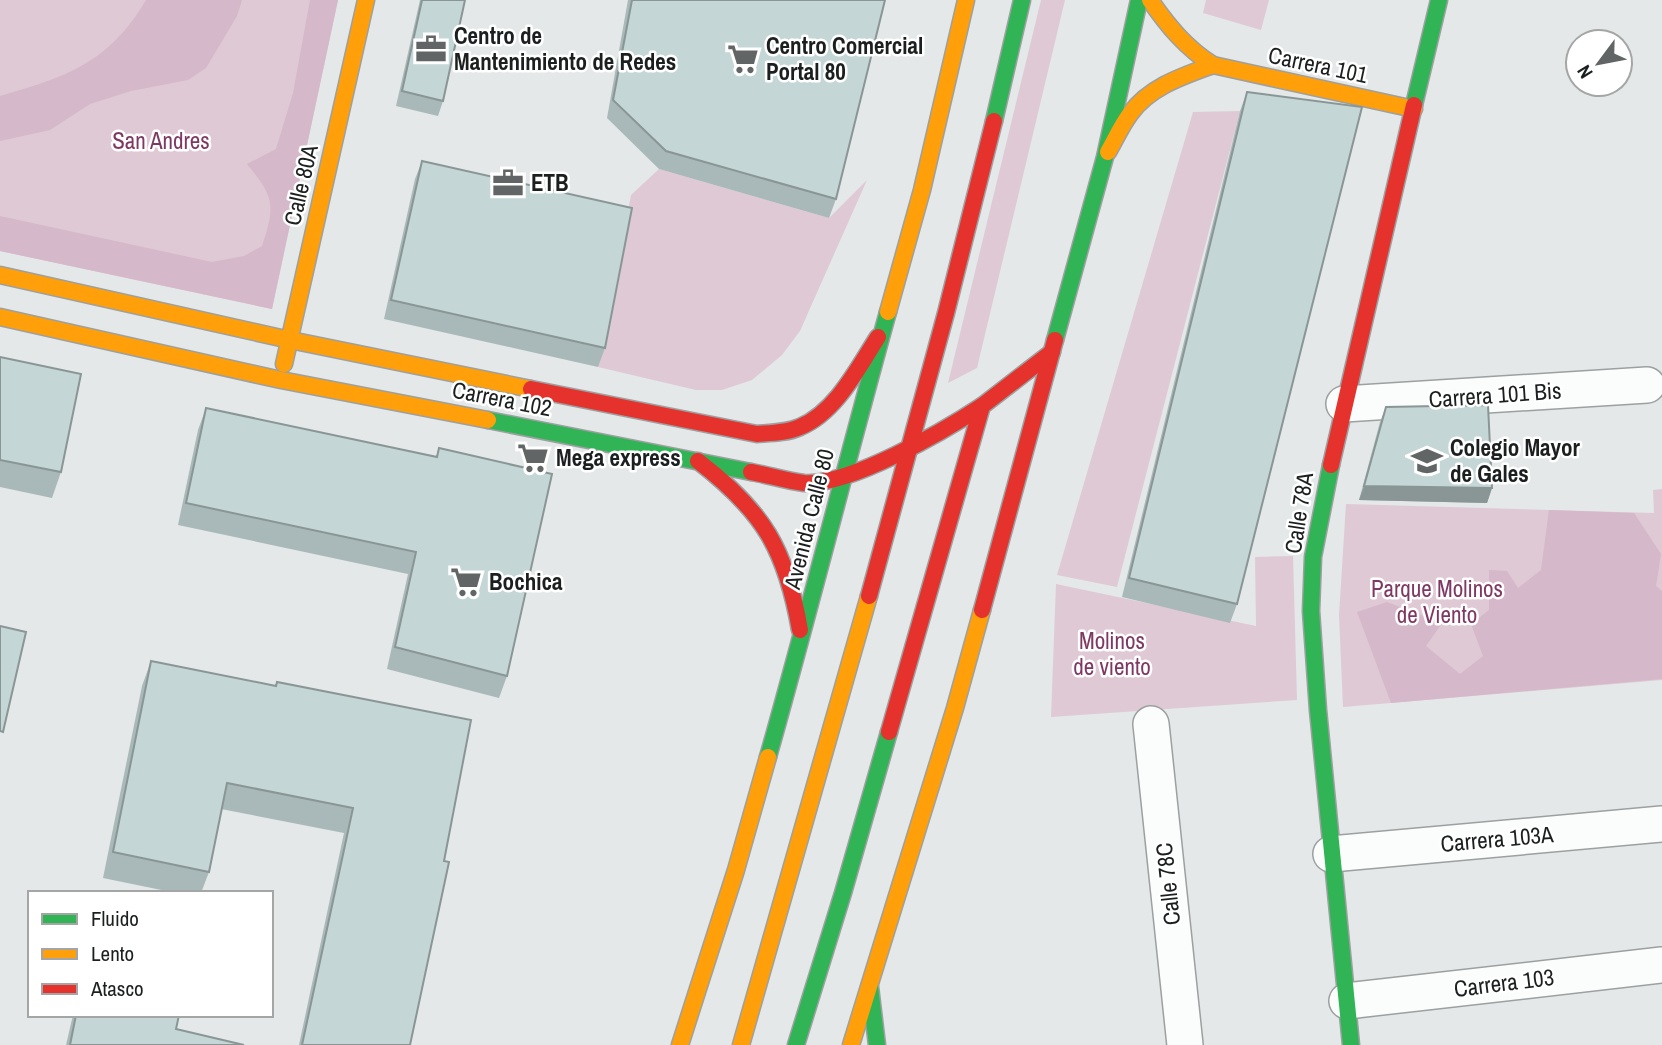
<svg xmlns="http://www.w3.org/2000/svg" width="1662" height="1045" font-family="'Archivo Narrow',sans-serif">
<rect width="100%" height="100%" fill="#e4e8e8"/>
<g fill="#dfc9d5">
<polygon points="0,0 338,0 272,309 0,251"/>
<polygon points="1041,0 1065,0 977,368 948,383"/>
<polygon points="1206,0 1269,0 1261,30 1203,13"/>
<polygon points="1240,111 1117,587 1057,575 1193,112"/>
<polygon points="659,169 829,218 867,180 800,331 782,355 752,380 722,390 696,390 598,367 631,195"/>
<polygon points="1662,489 1662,680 1343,707 1339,615 1346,504 1654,513 1653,490"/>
<polygon points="1293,556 1297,700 1051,717 1056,584 1256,626 1255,557"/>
</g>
<g fill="#d5b8c9">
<path d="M146 0H242L237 16 206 68 188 80 131 91 90 104 50 130 0 141V96C66 77 109 63 146 0Z"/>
<path d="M310 0H338L272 309 0 251V216L212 262 244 256 262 246C276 205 274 197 247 164L276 149 293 93Z"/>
<polygon points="1549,510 1634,513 1661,554 1656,586 1662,591 1662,679 1391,703 1357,612 1387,602 1442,623 1426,646 1460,674 1483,656 1471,624 1489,610 1489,570 1507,571 1518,588 1541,570"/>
</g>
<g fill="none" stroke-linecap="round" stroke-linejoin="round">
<defs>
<g id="street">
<polyline points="1344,404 1647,385"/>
<polyline points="1151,724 1185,1045"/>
<polyline points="1331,854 1662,824"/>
<polyline points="1347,1001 1662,965"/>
</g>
<g id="fast">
<polyline points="1414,105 1439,0"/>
<polyline points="994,121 1022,0"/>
<polyline points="1055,340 1105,157 1139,0"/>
<polyline points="488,420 751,472"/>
<polyline points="1331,465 1313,557 1311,611 1318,710 1351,1045"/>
<path d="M768 757C810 609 847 460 888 312"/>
<polyline points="870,987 877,1045"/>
<polyline points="796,1045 843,893 889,732"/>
</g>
<g id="slow">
<path d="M1150 0C1168 26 1186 48 1213 65L1414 109"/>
<path d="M1108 152C1115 140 1121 126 1130 114 1149 87 1183 76 1213 65"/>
<polyline points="0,275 290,340 531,389"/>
<polyline points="888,312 922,190 966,0"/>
<polyline points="0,317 281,380 488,420"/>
<polyline points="284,364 366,0"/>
<polyline points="680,1045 736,870 768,757"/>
<polyline points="741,1045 869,596"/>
<polyline points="851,1045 955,708 982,610"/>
</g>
<g id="jam">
<path d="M531 389 757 434C771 433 787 433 800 427 836 412 858 368 878 337"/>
<path d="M698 461C763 511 786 549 800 630"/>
<polyline points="1331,465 1414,105"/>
<path d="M751 472C768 475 787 481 804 483 849 486 944 431 982 406"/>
<polyline points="869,596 946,313 994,121"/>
<polyline points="982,610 1055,340"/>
<polyline points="889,732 982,406 1052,352"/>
</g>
</defs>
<use href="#street" stroke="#9da0a0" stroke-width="38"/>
<use href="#fast" stroke="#9da0a0" stroke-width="19"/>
<use href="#slow" stroke="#9da0a0" stroke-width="19"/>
<use href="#jam" stroke="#9da0a0" stroke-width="19"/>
<use href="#street" stroke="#fbfcfc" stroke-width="35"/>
<use href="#fast" stroke="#30b455" stroke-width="16"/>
<use href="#slow" stroke="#ff9f0a" stroke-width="16"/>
<use href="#jam" stroke="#e5322d" stroke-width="16"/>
</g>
<g fill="#a9b8b8">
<polygon points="420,0 465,0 443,101 438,116 396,106"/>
<polygon points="628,0 885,0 836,199 829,218 659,169 607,118"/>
<polygon points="1247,92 1237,604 1230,623 1122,597 1240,111"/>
<polygon points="422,161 605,348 598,367 384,319 415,179"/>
<polygon points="0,357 61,472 52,498 0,487"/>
<polygon points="1386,407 1492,488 1487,503 1359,500 1380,422"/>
<polygon points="206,408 436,457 439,448 507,676 499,698 387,669 408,574 178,525 198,430"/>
<polygon points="151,661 275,686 277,682 471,720 410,1045 299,1045 344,833 221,809 209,872 201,893 176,893 103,878 142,686"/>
<polygon points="73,1015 179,1015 176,1029 244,1045 66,1045"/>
</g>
<polygon fill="#8a9696" points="1364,486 1492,488 1487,503 1359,500"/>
<g fill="#c5d6d6" stroke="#8a9696" stroke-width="2">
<polygon points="422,0 465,0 443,101 402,91"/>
<polygon points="632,0 885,0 836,199 666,151 613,100"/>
<polygon points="1247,92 1362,107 1237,604 1129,578"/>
<polygon points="422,161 632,208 605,348 391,300"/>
<polygon points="0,357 81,374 61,472 0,460"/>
<polygon points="1488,405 1492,488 1364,486 1386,407"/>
<polygon points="206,408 437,457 439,448 552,474 507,676 395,647 416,552 186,503"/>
<polygon points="0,626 26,632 3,732 0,731"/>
<polygon points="151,661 276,686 277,682 471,720 444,861 449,862 410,1045 302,1045 353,808 227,783 209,872 113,852"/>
<polygon points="76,1015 179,1015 176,1029 244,1045 70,1045"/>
</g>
<defs>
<symbol id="office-bare" viewBox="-9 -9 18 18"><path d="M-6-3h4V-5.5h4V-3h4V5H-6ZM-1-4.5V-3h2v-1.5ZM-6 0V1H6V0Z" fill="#626565" stroke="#fff" stroke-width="2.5" paint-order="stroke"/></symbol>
<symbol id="supermarket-bare" viewBox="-9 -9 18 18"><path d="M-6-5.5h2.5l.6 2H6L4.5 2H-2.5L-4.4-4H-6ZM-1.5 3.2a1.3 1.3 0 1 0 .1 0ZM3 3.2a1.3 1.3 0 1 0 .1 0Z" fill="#626565" stroke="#fff" stroke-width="2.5" paint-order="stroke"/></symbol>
<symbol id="school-bare" viewBox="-9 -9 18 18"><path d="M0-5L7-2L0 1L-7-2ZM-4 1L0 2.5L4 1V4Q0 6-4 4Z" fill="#626565" stroke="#fff" stroke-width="2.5" paint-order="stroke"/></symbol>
</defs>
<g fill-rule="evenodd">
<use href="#office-bare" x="409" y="27" width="44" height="44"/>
<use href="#supermarket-bare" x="721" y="37" width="44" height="44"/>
<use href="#office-bare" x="486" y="161" width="44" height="44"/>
<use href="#supermarket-bare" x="511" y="436" width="44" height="44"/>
<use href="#school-bare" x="1405" y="439" width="44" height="44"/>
<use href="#supermarket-bare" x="444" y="560" width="44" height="44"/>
</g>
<g text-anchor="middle" stroke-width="5" stroke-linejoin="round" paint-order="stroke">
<g font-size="23" font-weight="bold" fill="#1c1f1f" stroke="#fff" text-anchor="start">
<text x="454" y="44">Centro de<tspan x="454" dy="26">Mantenimiento de Redes</tspan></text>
<text x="766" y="54">Centro Comercial<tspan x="766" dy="26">Portal 80</tspan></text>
<text x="531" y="191">ETB</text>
<text x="1450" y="456">Colegio Mayor<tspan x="1450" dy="26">de Gales</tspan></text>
<text x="556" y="466">Mega express</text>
<text x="489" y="590">Bochica</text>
</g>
<g font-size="23" fill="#1c1f1f" stroke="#fff">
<text transform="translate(1318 65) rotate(12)" y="8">Carrera 101</text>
<text transform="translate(301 185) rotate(-77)" y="8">Calle 80A</text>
<text transform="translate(1495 395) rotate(-4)" y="8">Carrera 101 Bis</text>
<text transform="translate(502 399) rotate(11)" y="8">Carrera 102</text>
<text transform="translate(1299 513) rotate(-81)" y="8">Calle 78A</text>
<text transform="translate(809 519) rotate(-76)" y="8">Avenida Calle 80</text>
<text transform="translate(1497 839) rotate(-5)" y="8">Carrera 103A</text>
<text transform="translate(1168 884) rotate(-96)" y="8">Calle 78C</text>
<text transform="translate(1504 983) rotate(-7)" y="8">Carrera 103</text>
</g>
<g font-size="23" fill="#7e3862" stroke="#fff">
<text x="161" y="149">San Andres</text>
<text x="1437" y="597">Parque Molinos<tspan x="1437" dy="26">de Viento</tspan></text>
<text x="1112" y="649">Molinos<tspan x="1112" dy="26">de viento</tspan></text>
</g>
</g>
<rect x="28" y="891" width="245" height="126" fill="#ffffff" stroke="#a4a5a5" stroke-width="2"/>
<rect x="42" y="914" width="35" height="10" fill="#30b455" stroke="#a4a5a5" stroke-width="2"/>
<text x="91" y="926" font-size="21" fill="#1c1f1f">Fluido</text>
<rect x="42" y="949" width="35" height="10" fill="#ff9f0a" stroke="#a4a5a5" stroke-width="2"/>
<text x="91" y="961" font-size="21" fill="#1c1f1f">Lento</text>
<rect x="42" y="984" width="35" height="10" fill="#e5322d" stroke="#a4a5a5" stroke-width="2"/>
<text x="91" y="996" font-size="21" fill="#1c1f1f">Atasco</text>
<g transform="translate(1599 63) rotate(238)"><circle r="33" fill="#ffffff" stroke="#a4a5a5" stroke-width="2"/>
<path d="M0-5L12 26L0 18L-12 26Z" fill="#626565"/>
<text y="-10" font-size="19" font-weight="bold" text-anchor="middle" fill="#1c1f1f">N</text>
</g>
</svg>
